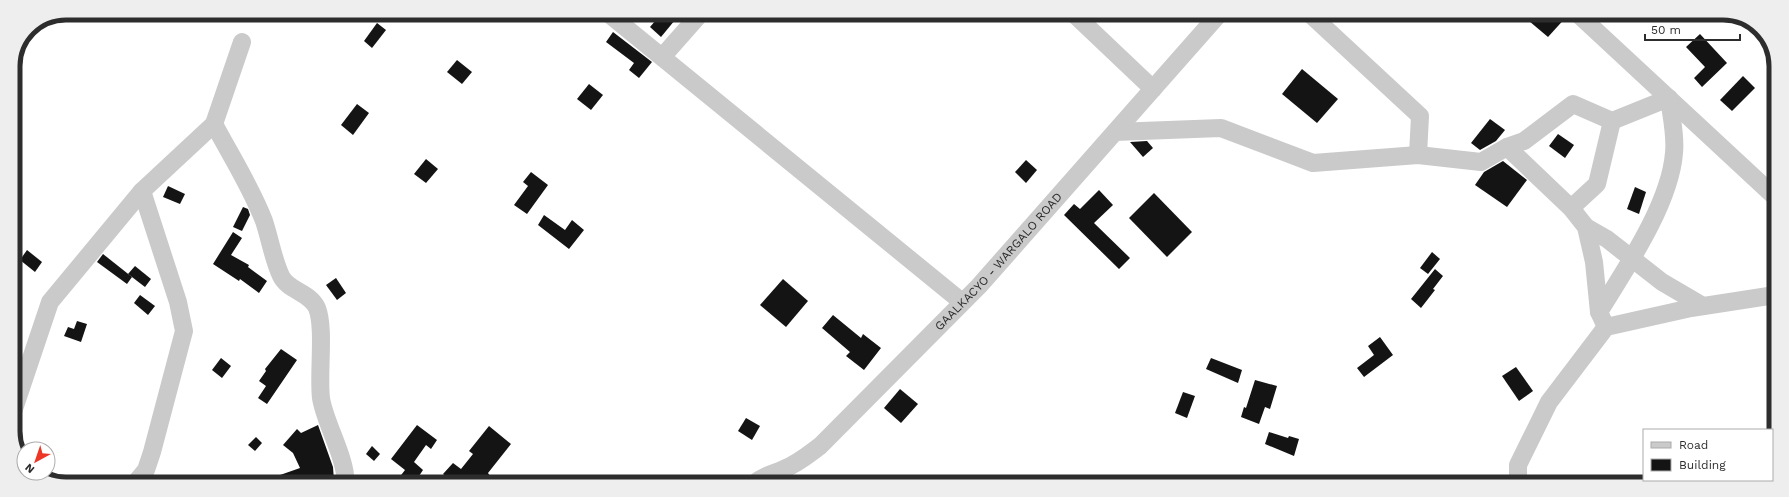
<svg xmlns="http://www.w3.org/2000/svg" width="1789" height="497" font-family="'Work Sans',sans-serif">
<rect width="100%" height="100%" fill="#fff"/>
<g fill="#141414">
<polygon points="661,14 668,14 675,20 661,37 650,27"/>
<polygon points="1522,15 1568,15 1548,37"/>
<polygon points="377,23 386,30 372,48 364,41"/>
<polygon points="613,32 652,62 639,78 629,70 634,63 606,42"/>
<polygon points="1700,34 1727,63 1702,87 1694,78 1705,67 1686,47"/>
<polygon points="457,60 472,72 462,84 447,72"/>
<polygon points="1302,69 1338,99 1317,123 1282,94"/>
<polygon points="1743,76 1755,88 1732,111 1720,100"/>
<polygon points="589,84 603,95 591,110 577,99"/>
<polygon points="357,104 369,113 353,135 341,125"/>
<polygon points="1490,119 1505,130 1496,141 1480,150 1471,143"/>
<polygon points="1558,134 1574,145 1565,158 1549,146"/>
<polygon points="1147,141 1153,148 1143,157 1130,142"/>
<polygon points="426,159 438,169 426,183 414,174"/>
<polygon points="1026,160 1037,170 1026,183 1015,172"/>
<polygon points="1503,161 1527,180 1507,207 1475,185 1484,172"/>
<polygon points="531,172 548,185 527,214 514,205 528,186 523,182"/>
<polygon points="168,186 185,194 180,204 163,197"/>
<polygon points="1635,187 1646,192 1639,214 1627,209"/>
<polygon points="1099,190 1113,205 1094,223 1130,258 1119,269 1064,215 1074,204 1080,209"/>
<polygon points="1154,193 1192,232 1167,257 1129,218"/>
<polygon points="243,207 248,209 250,215 242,231 233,227"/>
<polygon points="544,215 565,230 572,220 584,230 569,249 538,225"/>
<polygon points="233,232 242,238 231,255 249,265 248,267 267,281 259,293 240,279 239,281 213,264"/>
<polygon points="27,250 42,262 35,272 20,260"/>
<polygon points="1432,252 1440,259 1428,274 1420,268"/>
<polygon points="103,254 132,277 127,284 97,262"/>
<polygon points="135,266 151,279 145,287 128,274"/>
<polygon points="1435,269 1443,276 1433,289 1435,290 1421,308 1411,299"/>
<polygon points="336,278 346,293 337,300 326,285"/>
<polygon points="783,279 808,301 786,327 760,305"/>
<polygon points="140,295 155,306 148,315 134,303"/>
<polygon points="833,315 861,338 863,334 881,348 864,370 846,356 850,352 822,328"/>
<polygon points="77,321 87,324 81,342 64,336 68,327 74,329"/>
<polygon points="1380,337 1393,355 1364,377 1357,368 1374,355 1368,346"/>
<polygon points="281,349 297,360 267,404 258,398 266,386 259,381 266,371 265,369"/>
<polygon points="221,358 231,366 222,378 212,370"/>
<polygon points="1211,358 1242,370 1238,383 1206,369"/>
<polygon points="1516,367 1533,391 1519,401 1502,376"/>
<polygon points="1255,380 1277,386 1270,409 1265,407 1259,424 1241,417 1244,407 1246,408"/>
<polygon points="900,389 918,404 901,423 884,408"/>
<polygon points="1183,392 1195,396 1187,418 1175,413"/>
<polygon points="746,418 760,426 752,440 738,431"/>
<polygon points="318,425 333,467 334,480 326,483 263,482 263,481 300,468 293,453 283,445 297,429 301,433"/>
<polygon points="417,425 437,440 431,449 426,445 414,462 423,470 417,479 414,476 409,483 395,483 405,470 391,459"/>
<polygon points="489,426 511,444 488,473 490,476 485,483 453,483 443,474 453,463 461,469 473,454 469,451"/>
<polygon points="1269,432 1288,438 1289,436 1299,439 1294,456 1265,444"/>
<polygon points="256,437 262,443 255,451 248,445"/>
<polygon points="372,446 380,454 374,461 366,454"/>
</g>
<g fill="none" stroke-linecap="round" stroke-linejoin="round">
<g stroke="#cacaca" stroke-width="18">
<polyline points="609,14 962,302"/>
<polyline points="1074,14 1153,89"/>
<polyline points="1310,14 1420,116 1418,155"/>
<polyline points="1579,15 1775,197"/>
<polyline points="663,56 700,14"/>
<path d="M214 124C231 156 251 187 264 221 270 239 273 259 281 276 288 291 310 292 317 308 325 328 318 374 321 398 324 421 348 462 345 483"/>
<path d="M1115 132 1221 128 1313 163 1418 155 1481 162 1507 147 1524 141 1573 104 1612 121 1669 98C1671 115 1676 135 1674 153 1670 204 1626 268 1599 312L1606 327"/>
<polyline points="1507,147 1571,208 1586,227 1594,262 1599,312"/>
<polyline points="1571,208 1597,184 1612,121"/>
<polyline points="1586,227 1607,239 1662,282 1703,306"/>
<polyline points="13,412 50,302 142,191 214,124 242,42"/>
<polyline points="136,482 146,470 152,452 184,331 178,302 142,191"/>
<path id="s1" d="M755 483C764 475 773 474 784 469 797 464 808 455 820 446L979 286 1219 14"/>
<polyline points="1518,484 1518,465 1549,402 1606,327 1691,308 1775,295"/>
</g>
</g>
<g text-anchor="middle" stroke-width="4" stroke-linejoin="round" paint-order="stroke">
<g font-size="12" fill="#2d2d2d" stroke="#fff">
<text dy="4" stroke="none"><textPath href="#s1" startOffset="332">GAALKACYO - WARGALO ROAD</textPath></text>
</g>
</g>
<path d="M0 0H1789V497H0ZM66 20H1723A46 46 0 0 1 1769 66V431A46 46 0 0 1 1723 477H66A46 46 0 0 1 20 431V66A46 46 0 0 1 66 20Z" fill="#eee" fill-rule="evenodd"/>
<path fill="none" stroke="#2d2d2d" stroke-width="5" d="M66 20H1723A46 46 0 0 1 1769 66V431A46 46 0 0 1 1723 477H66A46 46 0 0 1 20 431V66A46 46 0 0 1 66 20Z"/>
<rect x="1643" y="429" width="130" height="52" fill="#ffffff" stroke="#ababab"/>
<rect x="1651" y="442" width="20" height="6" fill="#cacaca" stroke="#ababab"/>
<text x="1679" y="449" font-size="12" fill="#2d2d2d">Road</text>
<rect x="1651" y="459" width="20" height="12" fill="#141414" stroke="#ababab"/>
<text x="1679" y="469" font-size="12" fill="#2d2d2d">Building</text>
<g transform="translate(36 461) rotate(220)"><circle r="19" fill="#ffffff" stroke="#ababab"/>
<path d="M0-3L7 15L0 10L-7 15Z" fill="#ed3626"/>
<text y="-6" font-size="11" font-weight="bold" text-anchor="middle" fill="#2d2d2d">N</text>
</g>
<path d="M1645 34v6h95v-6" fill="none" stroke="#2d2d2d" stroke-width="2"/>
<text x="1651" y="34" font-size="12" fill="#2d2d2d" stroke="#ffffff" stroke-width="3" paint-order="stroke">50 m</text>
</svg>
